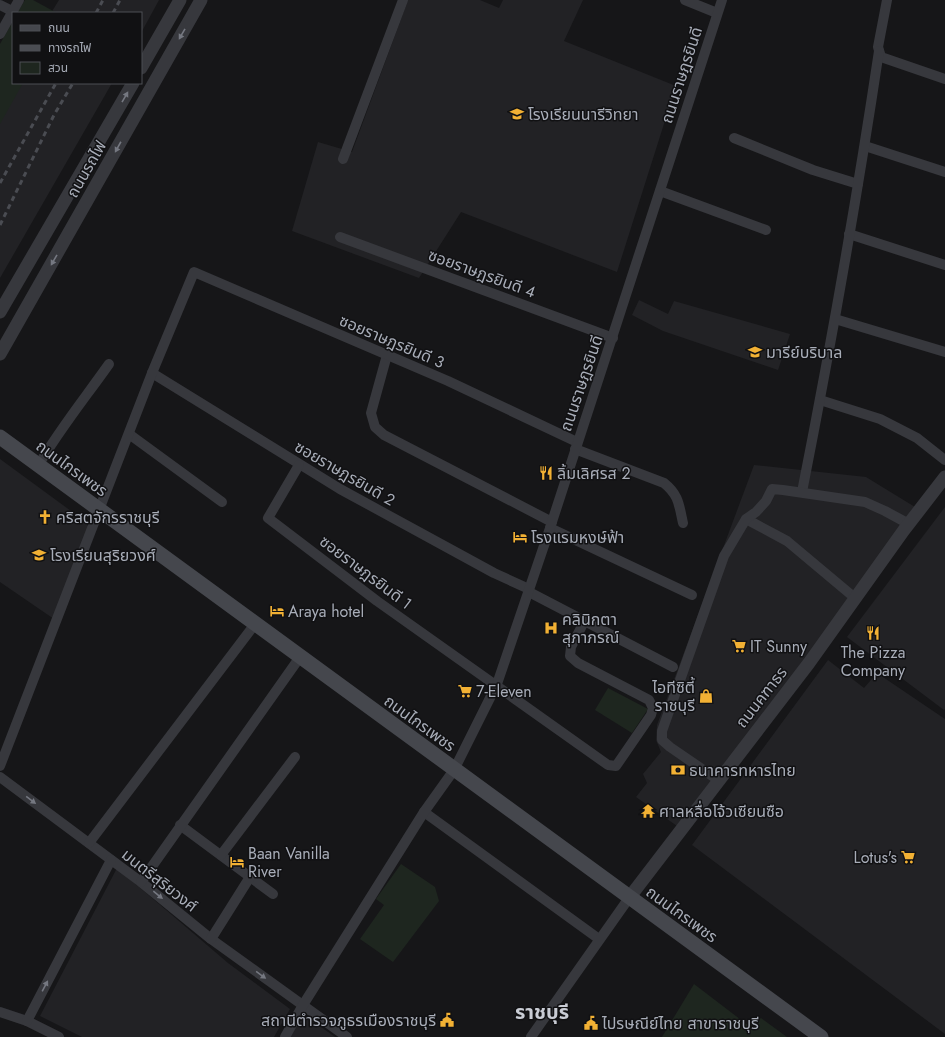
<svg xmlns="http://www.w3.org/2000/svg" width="945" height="1037" font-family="Jost,'Noto Sans Thai',sans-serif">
<rect width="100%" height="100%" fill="#161618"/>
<g fill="#222225">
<polygon points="59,0 159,0 141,33 141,13 51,13"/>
<polygon points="408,0 480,0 499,8 503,0 583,0 564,41 676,86 617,272 461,212 419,278 292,231 318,142 352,152"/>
<polygon points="13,83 112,83 0,278 0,101"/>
<polygon points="639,300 668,314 674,301 790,334 778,370 663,331 632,315"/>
<polygon points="0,459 86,522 88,527 54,619 0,582"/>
<polygon points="754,465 866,477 915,507 763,717 677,826 636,797 647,783 643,774 661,752 656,740 657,725"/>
<polygon points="945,507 945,709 944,710 847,637"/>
<polygon points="828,660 864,688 877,673 945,719 945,1034 692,845"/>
<polygon points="117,868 228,963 290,1009 274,1037 82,1037 40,1016"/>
<polygon points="303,1014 335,1037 290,1037"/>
</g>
<g fill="#1e261f">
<polygon points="25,0 33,0 57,13 17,13"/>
<polygon points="13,21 13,83 23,83 0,124 0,44"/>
<polygon points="608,688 648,709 632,733 595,710"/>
<polygon points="401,864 435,887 439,901 393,962 360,939 384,905 376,899"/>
<polygon points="694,984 749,1026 761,1018 787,1037 662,1037"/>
</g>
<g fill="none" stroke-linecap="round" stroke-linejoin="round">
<g stroke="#37383d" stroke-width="10">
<polyline points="685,0 717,13"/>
<polyline points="887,0 878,47 881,57 945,79"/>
<polyline points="0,5 12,11"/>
<polyline points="0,34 19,0"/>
<polyline points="734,138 813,170 858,184"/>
<polyline points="865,146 945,172"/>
<polyline points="343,159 403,0"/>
<polyline points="660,191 766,230"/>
<polyline points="849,234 945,265"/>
<polyline points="340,237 613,338"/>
<polyline points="835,319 945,352"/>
<polyline points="387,355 371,413 375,427 384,435 552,522"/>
<polyline points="152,373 340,489 494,573 529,589"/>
<polyline points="820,400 880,419 917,438 945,460"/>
<polyline points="129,434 222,502"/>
<path d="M575 449 664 483C679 495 679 505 683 523"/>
<polyline points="299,465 268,518 377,601 608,765 616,766 651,715 653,708 649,700 578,663 570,656 571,647 584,622"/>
<path d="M38 466C59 430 85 398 109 364"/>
<path d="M802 492C831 345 857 198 879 51"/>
<polyline points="746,519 787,541 855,598"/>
<polyline points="550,528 692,595"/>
<polyline points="529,592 673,667"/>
<polyline points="0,766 152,373 194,272 448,381 577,442"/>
<polyline points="0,777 141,882 211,939 347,1037"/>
<polyline points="718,780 670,747 662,740 662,731 724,556 746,519 756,512 766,501 772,489 783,490 865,502 885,511 909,524"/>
<polyline points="424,812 599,939"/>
<polyline points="180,825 273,894"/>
<polyline points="89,843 255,624"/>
<polyline points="221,855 295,757"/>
<polyline points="141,882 300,657"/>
<polyline points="211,939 250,877"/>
<polyline points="0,1012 27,1021 59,1037"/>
<polyline points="27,1021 111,860"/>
<polyline points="285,1037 303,1005 424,812 454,770 497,684 550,528 722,0"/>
<polyline points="531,1037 629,898"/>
</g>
<g stroke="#37383d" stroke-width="13">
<polyline points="141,68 180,0"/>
<polyline points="0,312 133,83"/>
<polyline points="0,354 201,0"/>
<polyline points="629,898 809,663 904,530 945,477"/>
</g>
<polyline stroke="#45474d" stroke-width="15" points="0,437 821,1037"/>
<g stroke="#4a4c52" stroke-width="3" stroke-dasharray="5 4" stroke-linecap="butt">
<polyline points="96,13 103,0"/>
<polyline points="113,13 120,0"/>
<polyline points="0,183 56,83"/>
<polyline points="0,225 54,115 73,83"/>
</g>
</g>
<defs><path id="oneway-solid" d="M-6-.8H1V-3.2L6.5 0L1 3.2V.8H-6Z"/></defs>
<g fill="#757881">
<use href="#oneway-solid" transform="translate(182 34) rotate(120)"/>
<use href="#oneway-solid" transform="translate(125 97) rotate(-60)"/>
<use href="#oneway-solid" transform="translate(118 147) rotate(119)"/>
<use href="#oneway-solid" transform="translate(54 260) rotate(120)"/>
<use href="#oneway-solid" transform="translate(31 800) rotate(37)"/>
<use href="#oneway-solid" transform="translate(158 895) rotate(39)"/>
<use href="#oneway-solid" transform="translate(261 975) rotate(36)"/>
<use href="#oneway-solid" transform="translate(45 986) rotate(-62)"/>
</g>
<defs>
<symbol id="school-bare" viewBox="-9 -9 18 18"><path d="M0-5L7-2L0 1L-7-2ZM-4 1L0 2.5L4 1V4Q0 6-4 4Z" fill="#f2b134" stroke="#111113" stroke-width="2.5" paint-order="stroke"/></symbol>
<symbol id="restaurant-bare" viewBox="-9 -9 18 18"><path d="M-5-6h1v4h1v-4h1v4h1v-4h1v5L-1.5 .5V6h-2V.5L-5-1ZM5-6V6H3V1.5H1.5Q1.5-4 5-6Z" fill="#f2b134" stroke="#111113" stroke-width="2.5" paint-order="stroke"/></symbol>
<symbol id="church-bare" viewBox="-9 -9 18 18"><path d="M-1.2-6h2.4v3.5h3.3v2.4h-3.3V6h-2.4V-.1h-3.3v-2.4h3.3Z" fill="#f2b134" stroke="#111113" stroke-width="2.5" paint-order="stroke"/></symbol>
<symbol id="hotel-bare" viewBox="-9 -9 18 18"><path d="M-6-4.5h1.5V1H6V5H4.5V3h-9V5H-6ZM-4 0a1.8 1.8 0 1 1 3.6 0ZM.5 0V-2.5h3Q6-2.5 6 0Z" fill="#f2b134" stroke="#111113" stroke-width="2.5" paint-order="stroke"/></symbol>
<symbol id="hospital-bare" viewBox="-9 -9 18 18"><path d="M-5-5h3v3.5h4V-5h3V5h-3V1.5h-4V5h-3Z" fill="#f2b134" stroke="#111113" stroke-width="2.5" paint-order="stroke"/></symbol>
<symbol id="supermarket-bare" viewBox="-9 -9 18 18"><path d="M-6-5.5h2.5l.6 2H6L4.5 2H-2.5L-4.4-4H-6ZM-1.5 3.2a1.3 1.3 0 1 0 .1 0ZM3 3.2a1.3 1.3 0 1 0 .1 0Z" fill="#f2b134" stroke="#111113" stroke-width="2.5" paint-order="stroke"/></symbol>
<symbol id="shop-bare" viewBox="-9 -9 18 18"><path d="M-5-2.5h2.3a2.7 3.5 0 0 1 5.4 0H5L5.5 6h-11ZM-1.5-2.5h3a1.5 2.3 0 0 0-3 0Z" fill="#f2b134" stroke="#111113" stroke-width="2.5" paint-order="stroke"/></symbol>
<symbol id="bank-bare" viewBox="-9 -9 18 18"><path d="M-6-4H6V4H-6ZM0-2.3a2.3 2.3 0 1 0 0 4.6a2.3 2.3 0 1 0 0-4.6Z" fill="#f2b134" stroke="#111113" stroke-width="2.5" paint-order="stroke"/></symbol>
<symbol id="temple-bare" viewBox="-9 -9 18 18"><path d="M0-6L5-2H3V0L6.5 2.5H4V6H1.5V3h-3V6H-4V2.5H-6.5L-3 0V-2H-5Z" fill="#f2b134" stroke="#111113" stroke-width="2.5" paint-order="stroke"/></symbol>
<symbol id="civic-bare" viewBox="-9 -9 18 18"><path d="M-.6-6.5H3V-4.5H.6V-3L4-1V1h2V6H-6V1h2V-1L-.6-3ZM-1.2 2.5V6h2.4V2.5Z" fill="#f2b134" stroke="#111113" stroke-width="2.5" paint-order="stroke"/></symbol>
</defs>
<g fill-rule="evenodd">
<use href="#school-bare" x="507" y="104" width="20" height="20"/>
<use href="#school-bare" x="745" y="342" width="20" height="20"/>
<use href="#restaurant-bare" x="536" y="463" width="20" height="20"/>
<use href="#church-bare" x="35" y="507" width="20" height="20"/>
<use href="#hotel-bare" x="510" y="527" width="20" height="20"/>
<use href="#school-bare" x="29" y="545" width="20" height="20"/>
<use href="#hotel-bare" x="267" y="601" width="20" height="20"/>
<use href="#hospital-bare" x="541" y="618" width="20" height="20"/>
<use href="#restaurant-bare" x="863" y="623" width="20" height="20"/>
<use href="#supermarket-bare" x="729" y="636" width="20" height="20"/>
<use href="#supermarket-bare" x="455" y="681" width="20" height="20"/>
<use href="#shop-bare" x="696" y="686" width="20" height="20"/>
<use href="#bank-bare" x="668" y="760" width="20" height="20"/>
<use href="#temple-bare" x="638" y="801" width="20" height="20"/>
<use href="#supermarket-bare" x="898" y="847" width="20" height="20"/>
<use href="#hotel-bare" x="227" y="852" width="20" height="20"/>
<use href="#civic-bare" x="437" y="1010" width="20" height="20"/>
<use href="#civic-bare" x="581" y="1013" width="20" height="20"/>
</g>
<g text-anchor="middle" stroke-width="3" stroke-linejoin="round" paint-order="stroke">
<g font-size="16" fill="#a8adb8" stroke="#111113">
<text transform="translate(681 75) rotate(-72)" y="6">ถนนราษฎรยินดี</text>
<text transform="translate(86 169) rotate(-60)" y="6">ถนนรถไฟ</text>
<text transform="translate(482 273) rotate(20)" y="6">ซอยราษฎรยินดี 4</text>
<text transform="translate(392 341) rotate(23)" y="6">ซอยราษฎรยินดี 3</text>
<text transform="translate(581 383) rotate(-71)" y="6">ถนนราษฎรยินดี</text>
<text transform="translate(72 468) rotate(36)" y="6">ถนนไกรเพชร</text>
<text transform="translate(345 473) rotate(30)" y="6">ซอยราษฎรยินดี 2</text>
<text transform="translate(366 572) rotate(37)" y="6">ซอยราษฎรยินดี 1</text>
<text transform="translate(761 697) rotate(-52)" y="6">ถนนคฑาธร</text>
<text transform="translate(420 723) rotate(36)" y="6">ถนนไกรเพชร</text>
<text transform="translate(160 880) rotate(38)" y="6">มนตรีสุริยวงศ์</text>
<text transform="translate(682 914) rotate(36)" y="6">ถนนไกรเพชร</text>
</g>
<g font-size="16" fill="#a8adb8" stroke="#111113" text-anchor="start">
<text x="528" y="120">โรงเรียนนารีวิทยา</text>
<text x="766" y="358">มารีย์บริบาล</text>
<text x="557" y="479">ลิ้มเลิศรส 2</text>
<text x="56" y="523">คริสตจักรราชบุรี</text>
<text x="531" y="543">โรงแรมหงษ์ฟ้า</text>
<text x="50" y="561">โรงเรียนสุริยวงศ์</text>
<text x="288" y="617">Araya hotel</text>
<text x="562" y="625">คลินิกตา<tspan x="562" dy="18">สุภาภรณ์</tspan></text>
<text x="750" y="652">IT Sunny</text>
<text x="873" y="658" text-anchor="middle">The Pizza<tspan x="873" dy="18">Company</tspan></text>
<text x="695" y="693" text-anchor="end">ไอทีซิตี้<tspan x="695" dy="18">ราชบุรี</tspan></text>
<text x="476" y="697">7-Eleven</text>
<text x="689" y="776">ธนาคารทหารไทย</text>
<text x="659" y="817">ศาลหลื่อโจ้วเซียนซือ</text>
<text x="248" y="859">Baan Vanilla<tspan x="248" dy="18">River</tspan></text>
<text x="897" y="863" text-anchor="end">Lotus's</text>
<text x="436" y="1026" text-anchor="end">สถานีตำรวจภูธรเมืองราชบุรี</text>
<text x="602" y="1029">ไปรษณีย์ไทย สาขาราชบุรี</text>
</g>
<g font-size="20" font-weight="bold" fill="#c9ccd4" stroke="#111113">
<text x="542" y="1019">ราชบุรี</text>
</g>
</g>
<rect x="12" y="12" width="130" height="72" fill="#111113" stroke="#4d4f55"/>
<rect x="20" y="25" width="20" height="6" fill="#45474d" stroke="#4d4f55"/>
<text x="48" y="32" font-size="12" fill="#a8adb8">ถนน</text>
<rect x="20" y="45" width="20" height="6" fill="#4a4c52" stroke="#4d4f55"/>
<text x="48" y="52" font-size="12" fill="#a8adb8">ทางรถไฟ</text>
<rect x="20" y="62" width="20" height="12" fill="#1e261f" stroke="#4d4f55"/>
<text x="48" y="72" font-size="12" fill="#a8adb8">สวน</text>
</svg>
